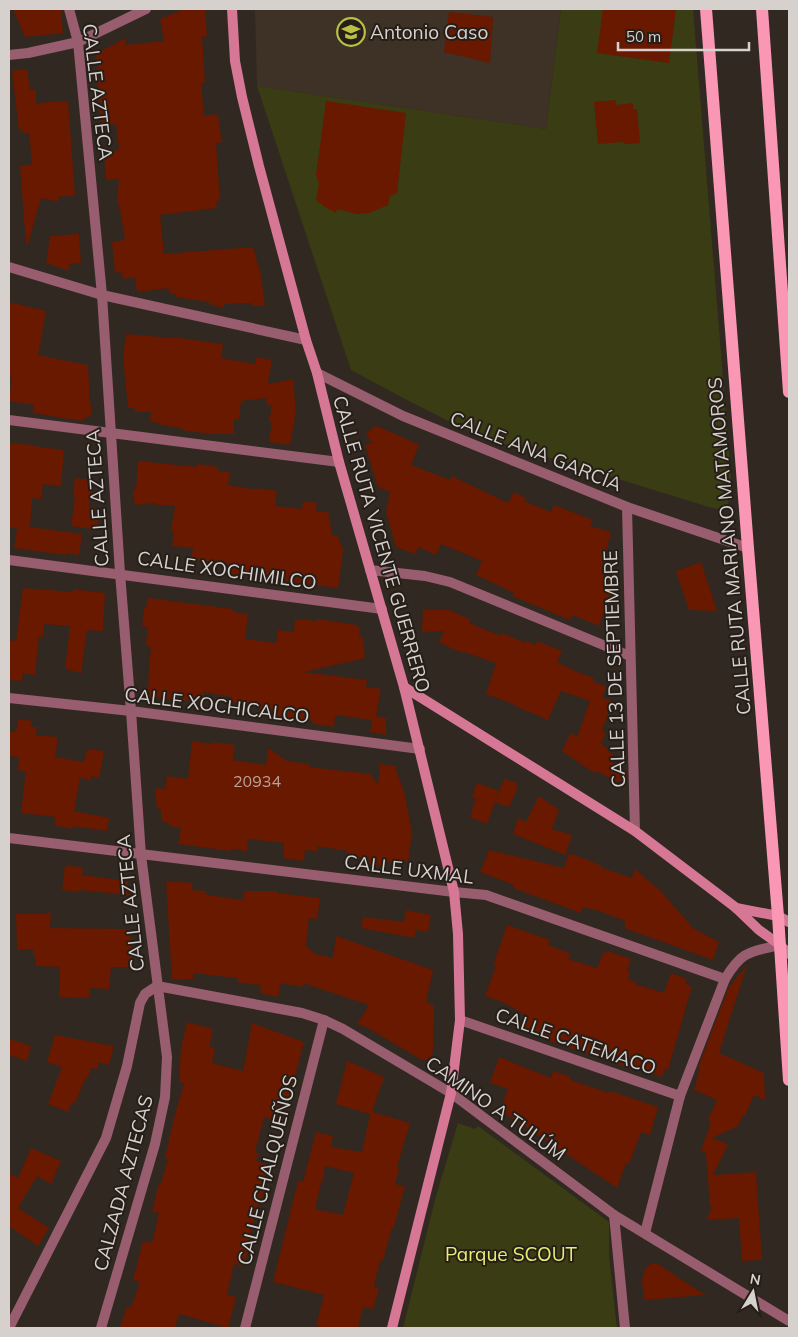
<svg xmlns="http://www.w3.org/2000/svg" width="798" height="1337" font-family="Mulish,sans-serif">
<rect width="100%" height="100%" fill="#302821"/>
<polygon fill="#3e3126" points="255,9 561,9 546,129 257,86"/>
<g fill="#3a3c13">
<polygon points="561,9 693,9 732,489 726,510 712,508 476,435 405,399 351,370 257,86 546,129"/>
<polygon points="458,1123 475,1129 478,1126 609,1222 609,1256 617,1328 403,1328 436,1196"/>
</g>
<g fill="#681900" fill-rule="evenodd">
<polygon points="13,9 61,9 63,33 25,37"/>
<polygon points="185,9 205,9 207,36 202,37 205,82 201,83 204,116 218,114 219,124 222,142 216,143 220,201 216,201 217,208 160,215 164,254 253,247 261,275 265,306 251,306 251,303 224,304 224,308 209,304 209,302 176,297 176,294 169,293 168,288 137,292 135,277 123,279 121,272 115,273 112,242 125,240 119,204 117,203 119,179 106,180 104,152 119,150 116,124 101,125 96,54 125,38 125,45 164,41 160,19"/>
<polygon points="603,9 676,9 669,63 597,53"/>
<polygon points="449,12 493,17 490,63 444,52"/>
<polygon points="27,69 30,90 36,90 36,103 68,101 75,195 58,197 58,202 41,198 28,244 26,244 20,166 32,164 29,133 23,134 23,130 19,131 12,71"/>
<polygon points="616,100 616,105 633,103 633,109 637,109 640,143 624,144 624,142 598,144 594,102"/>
<polygon points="326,101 406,113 397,193 390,196 388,205 369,213 357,214 337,209 336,213 325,207 316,200 319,184 316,175"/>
<polygon points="79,234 81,263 69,264 70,271 46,263 50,236"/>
<polygon points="9,302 46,311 38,355 88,365 90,404 91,403 92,414 81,421 33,413 34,405 9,401 12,377 9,376"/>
<polygon points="126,334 172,338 172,337 223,344 221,358 255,364 256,357 272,360 268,384 293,379 296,411 290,445 269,442 272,422 269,422 272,405 267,406 266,398 241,401 239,420 234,419 234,434 211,434 181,430 181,428 161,425 161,424 150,421 151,412 134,412 135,408 128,408 123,357"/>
<polygon points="375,426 382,428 419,445 411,465 450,480 452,476 508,503 514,492 526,498 524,501 551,512 554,505 593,520 590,526 611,532 601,571 606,573 603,578 613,582 613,605 607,603 599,626 573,615 570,620 512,596 514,593 476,575 482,561 441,544 436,555 419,547 415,554 396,547 386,512 390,492 378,487 365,445 372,443 366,434"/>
<polygon points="9,443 33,445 33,446 64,450 61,486 43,484 41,499 32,498 30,527 82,534 79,555 66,553 66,555 14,548 17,528 9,528"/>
<polygon points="138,461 198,467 198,464 218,467 218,471 230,472 228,485 257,490 257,488 277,491 275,506 302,509 303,501 317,503 316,512 328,511 332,535 338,536 343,551 338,588 230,574 231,565 191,560 193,548 172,546 174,531 171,531 175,506 156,505 156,503 135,505 133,490 136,490"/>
<polygon points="75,478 93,480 89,507 97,508 99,530 71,526 75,498 73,498"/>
<polygon points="701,562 717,611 689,610 676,571"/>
<polygon points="23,588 73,592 73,589 105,593 103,631 87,630 81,673 65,669 70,626 44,624 43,637 39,636 35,675 23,673 22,681 9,680 9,640 16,641"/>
<polygon points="148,598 233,609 233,612 248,614 245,639 276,643 278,630 294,632 295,619 317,621 317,619 357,625 357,628 360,628 359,637 363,637 365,658 304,672 367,680 366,687 381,689 376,716 386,718 386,735 370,732 372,720 335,715 334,727 313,724 313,721 273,716 273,712 259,710 260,706 232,702 232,697 204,692 202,702 148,697 149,664 151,647 146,646 148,627 142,626 144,608 146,608"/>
<polygon points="423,609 449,610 470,619 469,623 501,636 502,633 526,643 526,641 536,645 537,641 562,651 557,662 577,672 594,678 593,682 606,686 602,698 612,701 602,732 606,733 601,743 603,744 602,745 608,749 607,750 614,755 610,761 627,772 627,777 618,782 596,771 594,773 562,751 571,733 577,737 590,701 561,691 548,720 515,706 515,705 486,694 496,663 464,652 464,653 453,649 439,642 444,631 422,632"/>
<polygon points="18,719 32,721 31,727 37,727 36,735 58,737 55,757 84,762 84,759 85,760 87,749 104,751 99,778 91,776 91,780 80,778 74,811 109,818 107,831 73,826 72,829 54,825 56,817 21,813 26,771 18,770 19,757 9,756 9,731 16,732"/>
<polygon points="192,741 213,744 213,742 235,745 233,760 266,765 268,748 287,761 309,764 309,767 370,774 378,785 380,764 395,766 405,795 412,833 408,862 399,860 398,864 382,861 381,866 369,864 369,858 347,856 348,851 317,846 317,851 305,850 304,861 283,858 284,843 248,839 247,851 231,849 230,851 178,844 181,828 170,826 170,824 161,820 161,809 157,809 155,788 165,789 167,776 188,779"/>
<polygon points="504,779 517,783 516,787 518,787 509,807 495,802"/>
<polygon points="477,783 499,791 487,824 470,817 476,798 472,797"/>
<polygon points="539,796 559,810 552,829 572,835 565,855 513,834 518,818 526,822"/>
<polygon points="489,850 564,868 569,853 598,864 598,865 602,866 602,868 632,878 635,869 658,889 658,888 693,928 719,942 713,960 624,928 626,921 599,911 583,907 581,913 513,888 514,885 480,872"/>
<polygon points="65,866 83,867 82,875 128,881 129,895 80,890 79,892 62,890"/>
<polygon points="166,881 193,883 191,890 206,891 205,894 227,898 244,900 244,891 278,891 278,893 320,898 317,919 309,918 306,946 315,954 333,958 336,936 433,970 426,1002 434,1006 433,1052 430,1058 427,1060 422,1060 366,1027 357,1024 369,1005 303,983 302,987 281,983 278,997 260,993 261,985 237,982 237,978 193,973 193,979 172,980"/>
<polygon points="406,910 431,915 428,932 416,930 414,938 361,928 363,917 404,922"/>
<polygon points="51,913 50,928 130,929 133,967 111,967 109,989 90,988 89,998 59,997 60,967 36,966 35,955 33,956 33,949 17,950 16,914"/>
<polygon points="507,925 550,940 548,945 571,954 568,959 597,968 604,951 607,953 608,951 631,959 627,972 630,972 628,979 635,982 635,984 664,993 671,973 687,979 685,984 692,986 668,1070 665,1068 662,1077 638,1069 637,1071 521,1031 526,1015 502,1002 485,996 496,966 493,966"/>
<polygon points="747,965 719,1053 764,1073 765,1100 754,1095 745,1116 743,1115 738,1126 712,1138 728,1144 713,1175 756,1172 762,1260 742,1261 739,1218 706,1220 713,1206 710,1207 706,1153 701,1151 711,1122 708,1120 717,1100 694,1090 700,1068 698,1068 729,987"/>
<polygon points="187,1022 213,1029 209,1047 215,1048 212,1063 243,1071 252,1023 304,1042 283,1123 264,1117 255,1152 259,1154 256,1161 269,1165 264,1185 266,1185 260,1205 258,1205 247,1246 249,1247 244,1266 234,1264 227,1295 236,1297 228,1328 179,1314 175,1328 120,1328 127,1306 131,1308 140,1282 133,1280 143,1241 152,1243 159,1213 152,1212 158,1186 160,1186 168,1159 165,1158 173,1122 184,1083 179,1082 181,1048"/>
<polygon points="55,1035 114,1046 109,1065 99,1062 97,1069 91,1068 88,1077 86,1077 75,1103 72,1102 68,1112 48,1104 62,1067 47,1062"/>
<polygon points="9,1039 31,1046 27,1061 9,1055"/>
<polygon points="499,1057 551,1078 553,1071 571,1077 570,1080 609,1093 610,1091 658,1107 650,1135 641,1132 629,1164 626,1163 617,1188 500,1110 508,1089 490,1083"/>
<path d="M347 1061 384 1077 372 1112 410 1123 397 1167 399 1168 395 1184 405 1186 394 1227H392L383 1261 380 1260 374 1287 379 1288 373 1309 363 1307 358 1328H326L316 1326 324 1295 273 1282 298 1181 303 1182 316 1132 333 1136 331 1147 362 1152 370 1114 336 1104ZM325 1166 354 1173 343 1215 315 1209 322 1179H323Z"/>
<polygon points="31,1148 61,1161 51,1184 37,1176 18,1208 49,1228 38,1246 9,1226 9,1173 18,1178"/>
<polygon points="652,1263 658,1264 705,1295 644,1300 642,1280 645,1269"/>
</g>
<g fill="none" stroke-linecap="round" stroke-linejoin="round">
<g stroke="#985d6e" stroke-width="10">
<polyline points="9,55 28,53 78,42 146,9"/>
<polyline points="9,267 102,295 306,340"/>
<polyline points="317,373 403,416 627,507 748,548"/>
<polyline points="9,420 339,462"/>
<polyline points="627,507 635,831"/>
<polyline points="9,560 382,609"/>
<polyline points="370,570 425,576 450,582 630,656"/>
<polyline points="9,698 131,711 420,749"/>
<polyline points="454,892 486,895 725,979"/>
<polyline points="460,1020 680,1096"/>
<polyline points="614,1215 625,1328"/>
<path d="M645 1233 680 1096 725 979C742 951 749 952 780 945"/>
<polyline points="9,1328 106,1138 127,1066 140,1003 145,994 157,986 302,1013 324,1020 343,1029 451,1093"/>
<polyline points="245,1328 324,1020"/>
</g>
<g stroke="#985d6e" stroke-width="10">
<polyline points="69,9 78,42 102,295 120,573 131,711 141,855 167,1057 165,1097 155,1144 101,1328"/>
<polyline points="9,838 454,892"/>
<polyline points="451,1093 614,1215 789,1321"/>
</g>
<g stroke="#d67895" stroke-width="10">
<polyline points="232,9 235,61 242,97 259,166 306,340 317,373 339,462 404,687 454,892 458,934 460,1020 451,1093 392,1328"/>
<polyline points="404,687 635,831 735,907 759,930 780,945 789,954"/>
<polyline points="736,908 778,916 789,922"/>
</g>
<g stroke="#f997b5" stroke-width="12">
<polyline points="706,9 748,548 778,916 789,1080"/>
<polyline points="762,9 789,392"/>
</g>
</g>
<defs>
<symbol id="school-ring" viewBox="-11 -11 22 22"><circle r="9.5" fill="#261e18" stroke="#bbc045" stroke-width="1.5"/><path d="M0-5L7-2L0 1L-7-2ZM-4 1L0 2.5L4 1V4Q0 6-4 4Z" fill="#bbc045"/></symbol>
</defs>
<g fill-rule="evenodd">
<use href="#school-ring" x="335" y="16" width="32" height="32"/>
</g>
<g text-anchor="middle" stroke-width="4" stroke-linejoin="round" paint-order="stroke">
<g font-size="16" fill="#bba39a">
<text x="257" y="787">20934</text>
</g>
<g font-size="19" fill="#d7d1cd" stroke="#261e18" text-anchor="start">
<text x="370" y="39">Antonio Caso</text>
</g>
<g font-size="19" fill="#d7d1cd" stroke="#261e18">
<text transform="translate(98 92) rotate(83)" y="7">CALLE AZTECA</text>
<text transform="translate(536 451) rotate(22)" y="7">CALLE ANA GARCÍA</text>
<text transform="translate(97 498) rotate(-94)" y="7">CALLE AZTECA</text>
<text transform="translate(382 544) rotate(74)" y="7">CALLE RUTA VICENTE GUERRERO</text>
<text transform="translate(729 546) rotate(-95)" y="7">CALLE RUTA MARIANO MATAMOROS</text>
<text transform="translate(227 570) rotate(8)" y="7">CALLE XOCHIMILCO</text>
<text transform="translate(614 669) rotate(-92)" y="7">CALLE 13 DE SEPTIEMBRE</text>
<text transform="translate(217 705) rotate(7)" y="7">CALLE XOCHICALCO</text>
<text transform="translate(409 869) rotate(7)" y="7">CALLE UXMAL</text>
<text transform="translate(130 903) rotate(-96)" y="7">CALLE AZTECA</text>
<text transform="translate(576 1041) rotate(19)" y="7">CALLE CATEMACO</text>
<text transform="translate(496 1108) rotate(35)" y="7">CAMINO A TULÚM</text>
<text transform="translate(267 1170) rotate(-76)" y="7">CALLE CHALQUEÑOS</text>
<text transform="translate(123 1183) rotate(-75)" y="7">CALZADA AZTECAS</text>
</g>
<g font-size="19" fill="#e7ee72" stroke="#261e18">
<text x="511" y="1261">Parque SCOUT</text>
</g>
</g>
<rect width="798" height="1337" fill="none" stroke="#d7d1cd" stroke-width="20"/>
<g transform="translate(753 1292) rotate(10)" stroke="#261e18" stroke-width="4" paint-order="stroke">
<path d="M0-4L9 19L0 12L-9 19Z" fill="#d7d1cd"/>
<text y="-8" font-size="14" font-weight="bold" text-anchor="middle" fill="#d7d1cd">N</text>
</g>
<path d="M618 42v8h131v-8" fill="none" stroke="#d7d1cd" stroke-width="2.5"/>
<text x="626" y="42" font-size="15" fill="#d7d1cd" stroke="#261e18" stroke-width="4" paint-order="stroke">50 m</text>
</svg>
